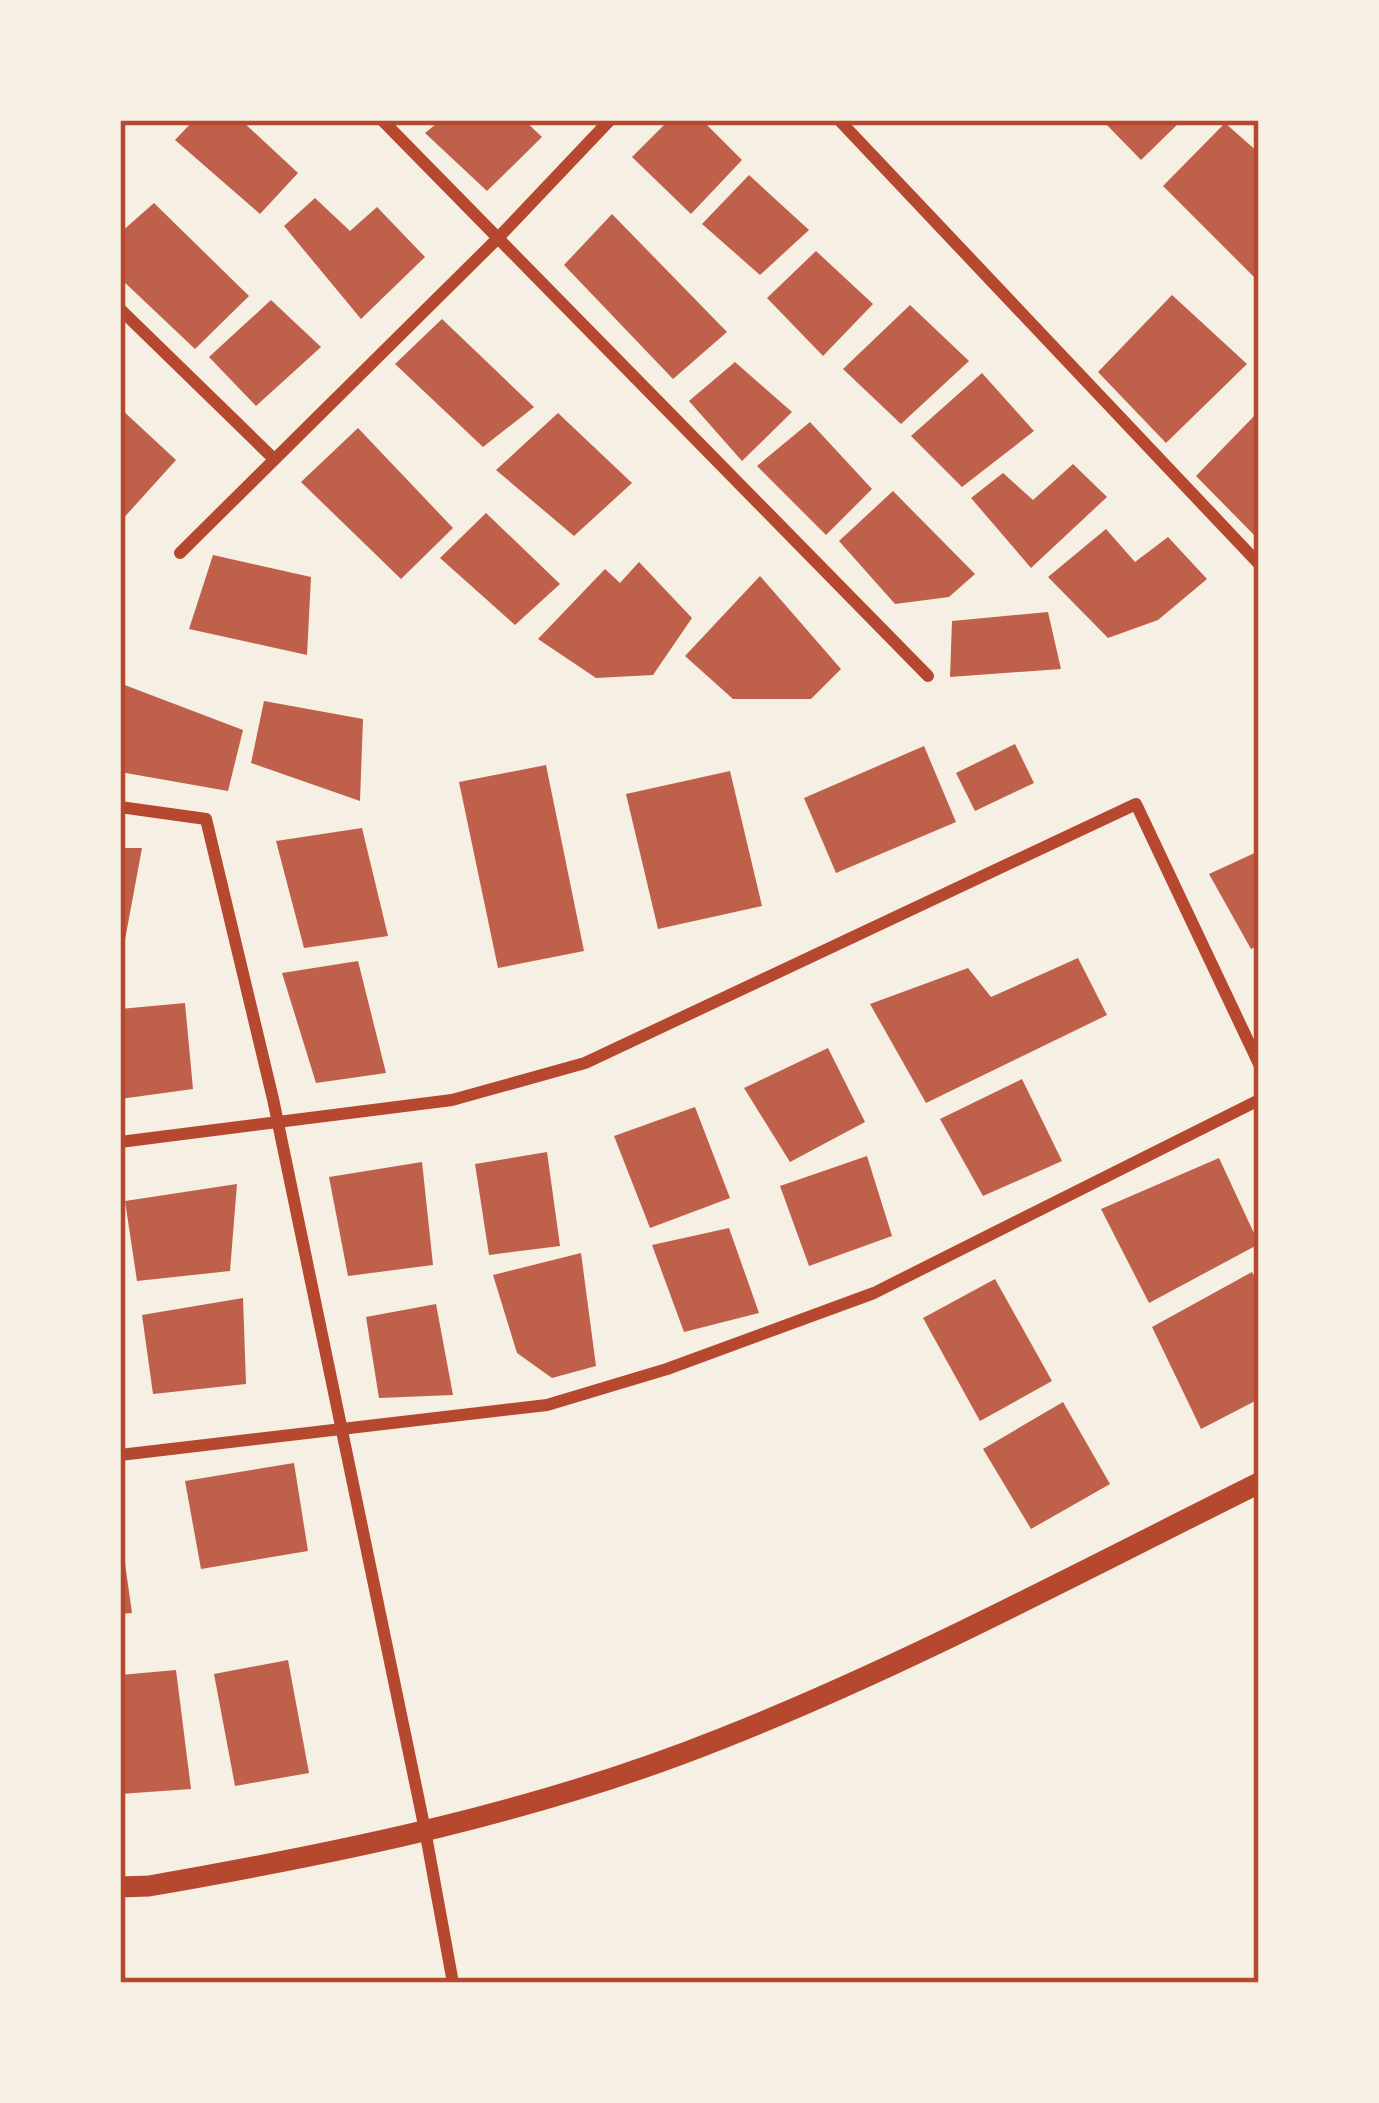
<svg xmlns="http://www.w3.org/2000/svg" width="1379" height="2103" font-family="'Source Serif 4',serif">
<rect width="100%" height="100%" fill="#f6efe4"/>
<g fill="#bf614a">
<polygon points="194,120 241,120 298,173 260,214 175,140"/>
<polygon points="441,120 524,120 542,137 487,191 425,133"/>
<polygon points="669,120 702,120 742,160 691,214 632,157"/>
<polygon points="1102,120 1182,120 1141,160"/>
<polygon points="1225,123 1259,153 1256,279 1163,186"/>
<polygon points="749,175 809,230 760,275 702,224"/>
<polygon points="315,198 350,231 377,207 425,257 361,319 284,226"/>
<polygon points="154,203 249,296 195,349 120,278 120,233"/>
<polygon points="612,214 727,332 673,379 564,265"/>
<polygon points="816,251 873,304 823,356 767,298"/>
<polygon points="1172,295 1247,364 1166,443 1098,372"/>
<polygon points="271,300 321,347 256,406 209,357"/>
<polygon points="910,305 969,361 901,424 843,369"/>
<polygon points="442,319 534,407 483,447 395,364"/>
<polygon points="735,362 792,412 742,461 689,401"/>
<polygon points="982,373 1034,431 962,487 911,436"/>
<polygon points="120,408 176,460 120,522"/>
<polygon points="1259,411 1259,540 1196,476"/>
<polygon points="558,413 632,483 574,536 496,470"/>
<polygon points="810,422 872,489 826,535 757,466"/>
<polygon points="358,428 453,528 401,579 301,482"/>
<polygon points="1073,464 1107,497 1031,568 971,498 1003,473 1033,500"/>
<polygon points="893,491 975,574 949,597 895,604 839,541"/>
<polygon points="486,513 560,584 515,625 440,558"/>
<polygon points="1106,529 1135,562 1168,537 1207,579 1158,620 1108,638 1048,577"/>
<polygon points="213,555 311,577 307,655 189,629"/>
<polygon points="639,562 692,618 653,675 596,678 538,639 605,569 620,583"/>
<polygon points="760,576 841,669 811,699 733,699 685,656"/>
<polygon points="1048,612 1061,669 950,677 952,621"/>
<polygon points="122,684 243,730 228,791 120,772"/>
<polygon points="264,701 363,719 360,801 251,763"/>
<polygon points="1015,744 1034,783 975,811 956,773"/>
<polygon points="924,746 956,822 836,873 804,798"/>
<polygon points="546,765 584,951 498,968 459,782"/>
<polygon points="730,771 762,906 658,929 626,794"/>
<polygon points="362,828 388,936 304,948 276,841"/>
<polygon points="120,848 142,848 122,956 120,956"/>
<polygon points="1259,851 1259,945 1251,949 1209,874"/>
<polygon points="1078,958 1107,1015 926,1103 870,1004 968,968 991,997"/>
<polygon points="358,961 386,1073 316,1083 282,973"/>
<polygon points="185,1003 193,1089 120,1099 120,1009"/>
<polygon points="828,1048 865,1122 790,1162 744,1088"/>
<polygon points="1022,1079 1062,1161 983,1196 940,1119"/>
<polygon points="695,1107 730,1198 650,1228 614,1136"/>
<polygon points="547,1152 560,1246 489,1255 475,1164"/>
<polygon points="867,1156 892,1236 809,1266 780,1186"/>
<polygon points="1219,1158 1259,1244 1149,1303 1101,1209"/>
<polygon points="422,1162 433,1265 348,1276 329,1177"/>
<polygon points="237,1184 230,1271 137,1281 125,1201"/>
<polygon points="729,1228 759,1313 684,1332 652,1245"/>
<polygon points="581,1253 596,1366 552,1378 517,1353 493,1275"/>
<polygon points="1252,1272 1259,1285 1259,1399 1201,1429 1152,1327"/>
<polygon points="995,1279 1052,1381 980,1421 923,1318"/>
<polygon points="243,1298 246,1384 153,1394 142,1315"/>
<polygon points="436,1304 453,1395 379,1398 366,1317"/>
<polygon points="1063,1402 1110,1484 1031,1529 983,1449"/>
<polygon points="294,1463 308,1551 201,1569 185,1481"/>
<polygon points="123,1549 132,1613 120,1614 120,1550"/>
<polygon points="288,1660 309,1773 235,1786 214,1674"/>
<polygon points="176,1670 191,1789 120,1794 120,1675"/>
</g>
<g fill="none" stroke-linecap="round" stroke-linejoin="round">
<g stroke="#b5482f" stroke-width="12">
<polyline points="382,120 928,676"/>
<polyline points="839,120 1259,564"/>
<polyline points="120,309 274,459"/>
<polyline points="180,553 499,237 610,120"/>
<polyline points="120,807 206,819 273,1099 425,1830 453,1983"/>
<polyline points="120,1142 452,1100 585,1063 1136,804 1259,1064"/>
<polyline points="120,1455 547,1405 667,1369 874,1293 1259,1100"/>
</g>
<path stroke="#b5482f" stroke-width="21" d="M120 1887 149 1886C344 1852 539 1812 723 1738 907 1665 1082 1571 1259 1483"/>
</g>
<rect width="1379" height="2103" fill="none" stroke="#f6efe4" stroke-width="246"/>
<rect x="123" y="123" width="1133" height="1857" fill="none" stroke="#b5482f" stroke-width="4.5"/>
</svg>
